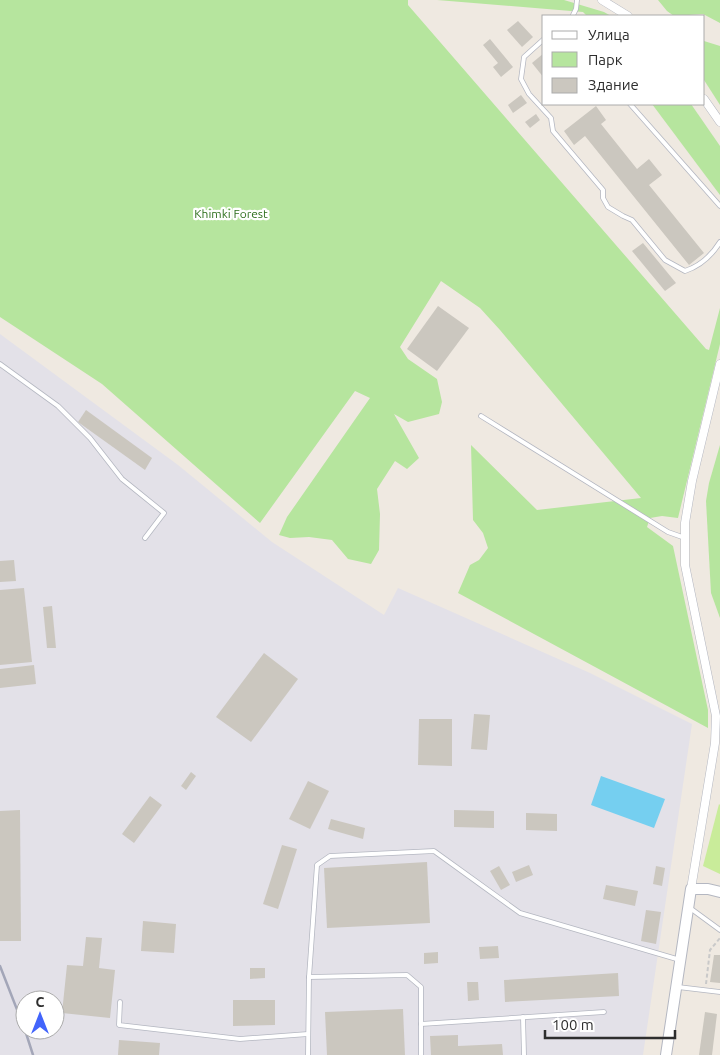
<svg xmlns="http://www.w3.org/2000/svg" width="720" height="1055" font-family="Ubuntu,sans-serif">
<rect width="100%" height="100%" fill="#efe9e1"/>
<path fill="#e3e1e8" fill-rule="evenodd" d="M0 334 178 465 272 542 384 615 398 588 590 673 692 724 643 1055H0ZM25 1000H55V1030H25Z"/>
<g fill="#b6e59e">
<polygon points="0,0 408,0 408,5 706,349 709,350 720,308 720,344 678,518 662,516 650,518 647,527 673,546 708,710 708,728 458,593 470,565 479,560 488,548 483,533 473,520 471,445 537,510 641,498 500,330 480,308 441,281 400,347 408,359 437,379 442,402 439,414 408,422 394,414 419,458 407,469 395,461 377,489 380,514 379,550 371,564 348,559 332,540 309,537 290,538 279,535 287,517 370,398 355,391 260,523 102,384 0,317"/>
<polygon points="437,0 564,0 604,12 611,16 587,16 583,12"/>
<polygon points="658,0 720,0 720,23 703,14 674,16 667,11"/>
<polygon points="704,41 720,46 720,105 704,80"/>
<polygon points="652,104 691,104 720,146 720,195"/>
<polygon points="720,445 720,618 711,593 706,501 709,483"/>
</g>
<polygon fill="#c9ec9a" points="719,804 720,805 720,874 703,866"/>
<polygon fill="#75cff0" points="601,776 665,799 654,828 591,805"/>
<g fill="#cbc7bf">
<polygon points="518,21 533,37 522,47 507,30"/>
<polygon points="490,39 513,67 501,77 493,67 498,63 483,45"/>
<polygon points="544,53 544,78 532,63"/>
<polygon points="521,95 527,103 513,113 508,105"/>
<polygon points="596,106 606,120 601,124 637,169 649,159 662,175 649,185 704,253 689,265 585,136 574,145 564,131"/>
<polygon points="536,114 540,120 530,128 525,122"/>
<polygon points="643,243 676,283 665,291 632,251"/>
<polygon points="438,306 469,328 437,371 407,349"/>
<polygon points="86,410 152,458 145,470 78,422"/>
<polygon points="14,560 16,581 0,582 0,561"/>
<polygon points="24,588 32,662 0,665 0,590"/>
<polygon points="52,606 56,648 47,648 43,607"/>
<polygon points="264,653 298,679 251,742 216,717"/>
<polygon points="34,665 36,684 0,688 0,669"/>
<polygon points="474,714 490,715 487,750 471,749"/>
<polygon points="419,719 452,719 452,766 418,765"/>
<polygon points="191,772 196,776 186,790 181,786"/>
<polygon points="308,781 329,791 310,829 289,819"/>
<polygon points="150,796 162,805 134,843 122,834"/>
<polygon points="20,810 21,941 0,941 0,811"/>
<polygon points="454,810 494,811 494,828 454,827"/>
<polygon points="526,813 557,814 557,831 526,830"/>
<polygon points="331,819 365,828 363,839 328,829"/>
<polygon points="282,845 297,849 278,909 263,904"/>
<polygon points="427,862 430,923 327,928 324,868"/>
<polygon points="529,865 533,875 516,882 512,872"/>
<polygon points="499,866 510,885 501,890 490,871"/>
<polygon points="656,866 665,868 662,886 653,884"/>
<polygon points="606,885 638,891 635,906 603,899"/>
<polygon points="646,910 661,912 656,944 641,941"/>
<polygon points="143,921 176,924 174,953 141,951"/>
<polygon points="86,937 102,938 99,968 115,970 110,1018 62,1013 67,965 83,966"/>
<polygon points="498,946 499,958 480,959 479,947"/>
<polygon points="438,952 438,963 424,964 424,953"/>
<polygon points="714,955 720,955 720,983 710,982"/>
<polygon points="250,968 265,968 265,978 250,979"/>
<polygon points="618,973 619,996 505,1002 504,980"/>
<polygon points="467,982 478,982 479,1000 468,1001"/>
<polygon points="233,1000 275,1000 275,1025 233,1026"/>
<polygon points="403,1009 405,1055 327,1055 325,1012"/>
<polygon points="705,1012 717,1014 712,1055 699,1055"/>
<polygon points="458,1035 458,1046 502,1044 503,1055 431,1055 430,1036"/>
<polygon points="119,1040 160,1043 159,1055 118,1055"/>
</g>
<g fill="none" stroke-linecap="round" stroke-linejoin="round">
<defs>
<g id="service">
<polyline points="573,15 576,9 577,0"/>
<path d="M544 39 524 57 521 79 529 94 551 118 553 131 603 190V198L608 207 623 216 632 220 665 260 685 271C700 266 712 255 720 242"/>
<polyline points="630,104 720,206"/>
<polyline points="0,364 58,406 90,438 122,479 164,513 145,538"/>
<polyline points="481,416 668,532 685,538"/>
<polyline points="690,908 720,930"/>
<polyline points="309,977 407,975 421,987 421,1055"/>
<polyline points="678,987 720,992"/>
<polyline points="120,1002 119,1025 240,1039 308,1034"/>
<polyline points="523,1017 524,1055"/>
<polyline points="421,1024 604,1012"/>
<polyline points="308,1055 309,977 317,865 330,856 434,851 520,913 680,960"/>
</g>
<g id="minor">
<polyline points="602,0 628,16"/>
<polyline points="704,99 720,122"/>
<polyline points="691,889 715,743 716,716 685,565 685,523 692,481 720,364"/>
</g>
<polyline id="tertiary" points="666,1055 691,889 708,889 720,892"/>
</defs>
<use href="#service" stroke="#b4b7c1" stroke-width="5.5"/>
<use href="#minor" stroke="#b4b7c1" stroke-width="9"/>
<use href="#tertiary" stroke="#b4b7c1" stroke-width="12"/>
<polyline stroke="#c9c9c9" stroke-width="2" stroke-dasharray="4 2.5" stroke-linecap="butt" points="706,984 710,950 720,938"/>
<use href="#service" stroke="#fff" stroke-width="4"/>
<use href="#minor" stroke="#fff" stroke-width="8"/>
<use href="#tertiary" stroke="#fff" stroke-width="10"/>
<g stroke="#a3a6b8" stroke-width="2.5">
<polyline points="0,966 25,1030"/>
<polyline points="25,1030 33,1055"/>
</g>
</g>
<g text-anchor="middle" stroke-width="4.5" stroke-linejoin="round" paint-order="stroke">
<g font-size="12" fill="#2c6e1b" stroke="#fff">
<text x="231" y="218">Khimki Forest</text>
</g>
</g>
<rect x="542" y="15" width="162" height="90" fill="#ffffff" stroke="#ababab"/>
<rect x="552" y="31" width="25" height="8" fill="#ffffff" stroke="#ababab"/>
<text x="588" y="40" font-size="15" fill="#2e2e2e">Улица</text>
<rect x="552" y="52" width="25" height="15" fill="#b6e59e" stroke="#ababab"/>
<text x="588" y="65" font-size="15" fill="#2e2e2e">Парк</text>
<rect x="552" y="78" width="25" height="15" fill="#cbc7bf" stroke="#ababab"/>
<text x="588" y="90" font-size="15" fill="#2e2e2e">Здание</text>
<g transform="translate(40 1015)"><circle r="24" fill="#ffffff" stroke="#ababab"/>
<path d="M0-4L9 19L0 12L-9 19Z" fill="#4264fb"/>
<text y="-8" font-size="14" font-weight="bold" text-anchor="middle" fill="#2e2e2e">С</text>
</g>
<path d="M545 1030v8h130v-8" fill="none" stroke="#2e2e2e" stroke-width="2.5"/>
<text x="552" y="1030" font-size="15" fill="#2e2e2e" stroke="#ffffff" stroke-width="4" paint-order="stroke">100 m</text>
</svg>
